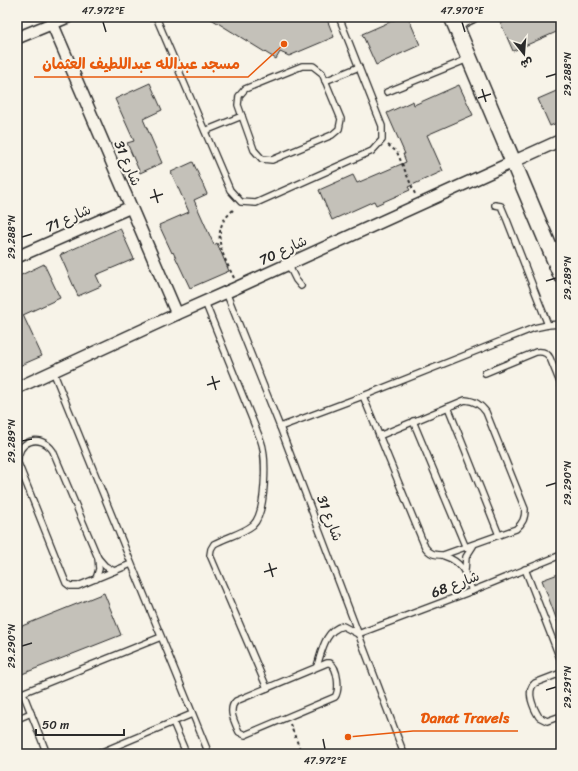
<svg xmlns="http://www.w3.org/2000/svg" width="578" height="771" font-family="Sriracha,'Playpen Sans Arabic',sans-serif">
<rect width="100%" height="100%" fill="#f7f3e8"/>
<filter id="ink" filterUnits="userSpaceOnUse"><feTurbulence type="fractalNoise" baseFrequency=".025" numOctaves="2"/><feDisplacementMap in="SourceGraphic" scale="8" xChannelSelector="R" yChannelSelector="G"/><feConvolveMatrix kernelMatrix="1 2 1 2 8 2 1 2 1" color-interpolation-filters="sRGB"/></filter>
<g filter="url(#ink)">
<g fill="#c4c1b9" stroke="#2b2b2b">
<polygon points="208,17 326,17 334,37 289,56 280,52 276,59"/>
<polygon points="401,17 408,17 420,45 376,65 362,34"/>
<polygon points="498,17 561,17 561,30 513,51"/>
<polygon points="150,83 162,110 143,119 162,163 140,173 127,143 134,141 115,99"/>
<polygon points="459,85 473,115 427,135 443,171 408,187 410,190 376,205 374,201 332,220 319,190 353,175 357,183 406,162 403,154 405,154 387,113 413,101 414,105"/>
<polygon points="561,89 561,121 550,126 538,99"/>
<polygon points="193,162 207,194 194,200 214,245 217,243 229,271 190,288 173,252 172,253 159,225 189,212 171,172"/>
<polygon points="120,228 134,259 96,275 101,286 78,296 60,255"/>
<polygon points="44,264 60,298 23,315 42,356 17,367 17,277"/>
<polygon points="561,573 561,628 560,629 542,580"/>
<polygon points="104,593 121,635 17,676 17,628"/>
</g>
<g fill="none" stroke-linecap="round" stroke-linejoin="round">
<defs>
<g id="lane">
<polyline points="156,17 230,190 241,202 256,203 372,151 382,140 382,126 339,17"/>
<polygon points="302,66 313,66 322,73 341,119 339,129 332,135 272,160 262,159 254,150 238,105 239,96 245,89"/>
<polyline points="325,81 359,67"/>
<polyline points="387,92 468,59"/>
<polyline points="205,131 242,116"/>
<polyline points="495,205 501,206 507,220 548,325"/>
<polyline points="550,248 561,244"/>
<polyline points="288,264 296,280 301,286"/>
<polyline points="226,292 280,427 404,754"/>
<path d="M205 302 261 441C267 457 266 513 253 525 242 534 226 537 214 544L211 549 210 555 267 688"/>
<polyline points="53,371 209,754"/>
<path d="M485 373 536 352C542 351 547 352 550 358L561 385"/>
<path d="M363 396 425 547C430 554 434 555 443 555L516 529C523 523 525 518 525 509L486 412C480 404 475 401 465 400L379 436"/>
<polyline points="448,407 499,535"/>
<polyline points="413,421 466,548"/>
<polyline points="280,427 363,396 534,328 548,325 561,324"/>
<path d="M444 556C463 562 466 574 472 591"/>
<polyline points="525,569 561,661"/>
<path d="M114 571 105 566 98 558 53 451C40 432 16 441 18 463L66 583 70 586H78L131 564"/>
<polyline points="465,571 466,557 473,546"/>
<polyline points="96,579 99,569 98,558"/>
<path d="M327 663H330C338 668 340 690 335 697L245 735 239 732C235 723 227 709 236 701Z"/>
<path d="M317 666C322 651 325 630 343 626L358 634 472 591 561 555"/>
<path d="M561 673 535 683C525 691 534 709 539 717L547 721 561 716"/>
<polyline points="23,693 47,754"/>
<polyline points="17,695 161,637"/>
<polyline points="17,719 31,713"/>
<polyline points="173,722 186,753"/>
<polyline points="97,754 192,714"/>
</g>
<g id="street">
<polyline points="52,23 177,314"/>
<polyline points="456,25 472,17"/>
<polyline points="17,38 68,17"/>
<polyline points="17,257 131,207"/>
<polyline points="17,388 177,314 238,287 561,140"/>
</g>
<polyline id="secondary" points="452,17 561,275"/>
</defs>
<use href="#lane" stroke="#2b2b2b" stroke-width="8"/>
<use href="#street" stroke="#2b2b2b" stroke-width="14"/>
<use href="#secondary" stroke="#2b2b2b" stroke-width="18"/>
<g stroke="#2b2b2b" stroke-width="2" stroke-dasharray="3 3" stroke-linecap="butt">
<polyline points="388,145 397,152 415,194"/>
<path d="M234 278C225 259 213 240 224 220 227 216 231 212 235 208"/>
<polyline points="290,724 302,754"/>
</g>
<use href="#lane" stroke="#f7f3e8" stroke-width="5.5"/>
<use href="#street" stroke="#f7f3e8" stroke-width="11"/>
<use href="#secondary" stroke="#f7f3e8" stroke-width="15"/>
</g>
</g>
<path fill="none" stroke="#2b2b2b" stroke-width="1.5" d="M103 22 106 32M462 22 465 32M546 77 556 74M482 89 486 102M478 98 491 94M154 189 158 203M150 198 163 194M22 237 32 234M546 281 556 278M212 376 216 390M207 385 220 381M22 441 32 439M546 486 556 483M269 563 273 577M264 572 277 568M22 646 32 643M546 690 556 687M323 739 325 749"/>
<g text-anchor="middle" stroke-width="4" stroke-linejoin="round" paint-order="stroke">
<g font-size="14" fill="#2b2b2b" stroke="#f7f3e8">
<text transform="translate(128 163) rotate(67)" y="5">شارع 31</text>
<text transform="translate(68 218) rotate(-24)" y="5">شارع 71</text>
<text transform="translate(283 250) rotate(-25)" y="5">شارع 70</text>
<text transform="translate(330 518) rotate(69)" y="5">شارع 31</text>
<text transform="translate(455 584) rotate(-21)" y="5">شارع 68</text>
</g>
</g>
<path fill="none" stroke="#e8590c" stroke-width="1.5" d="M284 44L248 77H34M348 737L413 731H518"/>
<g fill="#e8590c" stroke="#f7f3e8" stroke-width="1.5">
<circle cx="284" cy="44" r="4"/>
<circle cx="348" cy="737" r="4"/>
</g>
<g font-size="15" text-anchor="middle" font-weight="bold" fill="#e8590c" stroke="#f7f3e8" stroke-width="4" stroke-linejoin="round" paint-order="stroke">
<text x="141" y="69">مسجد عبدالله عبداللطيف العثمان</text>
<text x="465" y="723">Danat Travels</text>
</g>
<rect width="578" height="771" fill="none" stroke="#f7f3e8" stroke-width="44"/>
<g transform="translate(524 54) rotate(163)" stroke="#f7f3e8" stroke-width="3" paint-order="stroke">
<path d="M0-3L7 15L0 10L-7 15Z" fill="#2b2b2b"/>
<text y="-6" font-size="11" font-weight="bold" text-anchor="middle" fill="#2b2b2b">ش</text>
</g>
<path d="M36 729v6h88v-6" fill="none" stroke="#2b2b2b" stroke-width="2"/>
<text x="42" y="729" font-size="12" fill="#2b2b2b" stroke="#f7f3e8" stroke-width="3" paint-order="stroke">50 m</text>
<rect x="22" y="22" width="534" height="727" fill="none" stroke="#2b2b2b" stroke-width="1.5"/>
<g font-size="10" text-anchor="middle" fill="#2b2b2b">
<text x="103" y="14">47.972°E</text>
<text x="462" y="14">47.970°E</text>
<text transform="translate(567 74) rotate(-90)" y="4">29.288°N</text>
<text transform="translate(11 237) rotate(-90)" y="4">29.288°N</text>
<text transform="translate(567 278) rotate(-90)" y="4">29.289°N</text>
<text transform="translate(11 441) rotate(-90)" y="4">29.289°N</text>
<text transform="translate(567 483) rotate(-90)" y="4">29.290°N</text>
<text transform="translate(11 646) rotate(-90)" y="4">29.290°N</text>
<text transform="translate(567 687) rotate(-90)" y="4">29.291°N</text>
<text x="325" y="764">47.972°E</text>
</g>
</svg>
